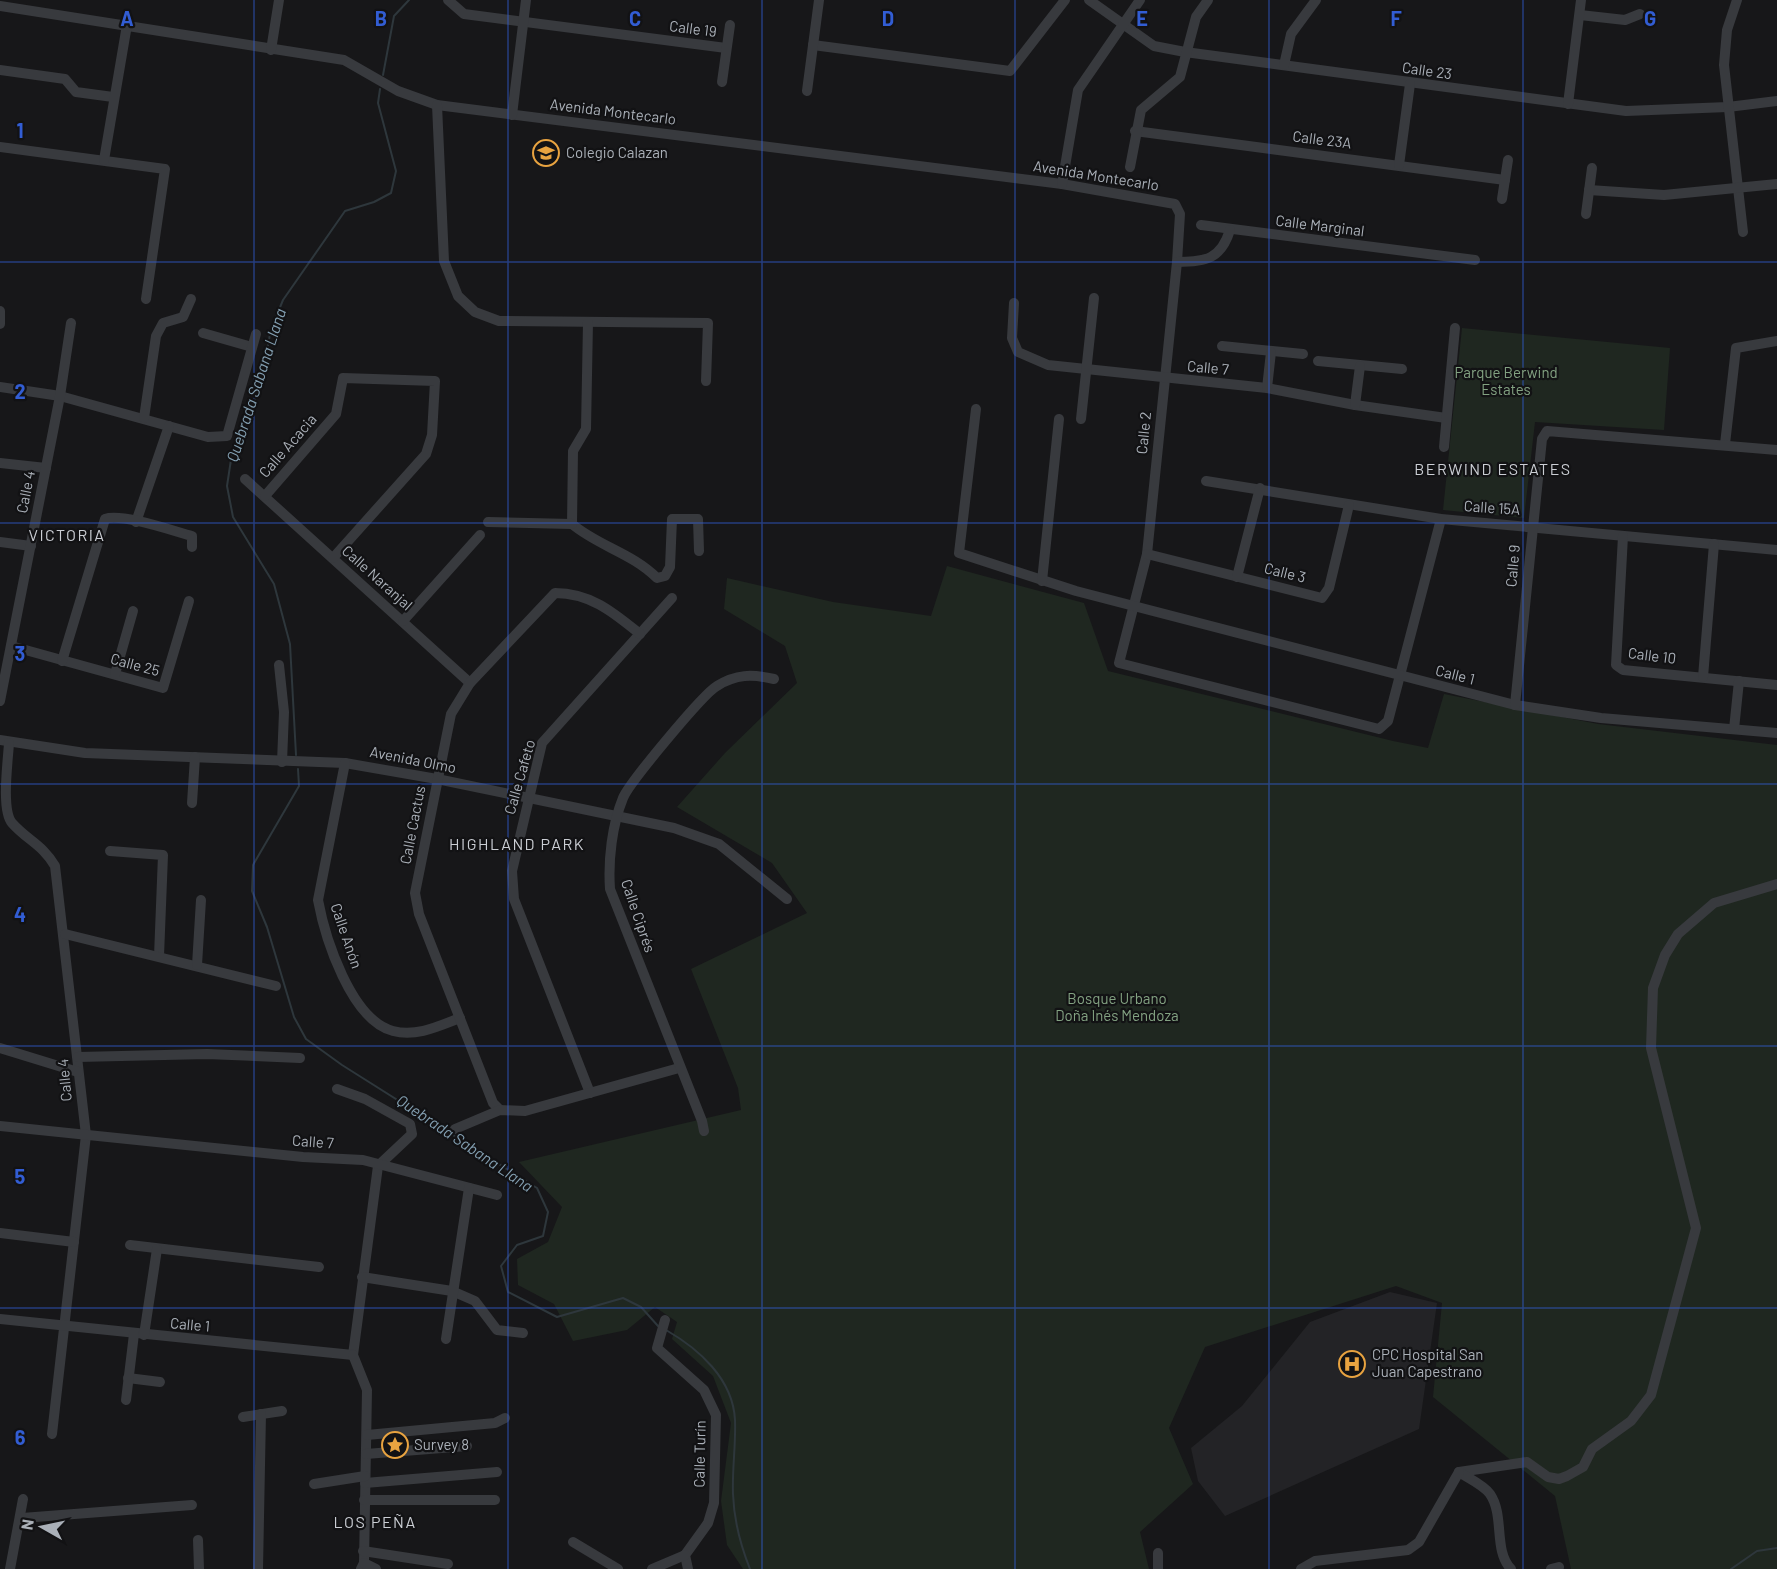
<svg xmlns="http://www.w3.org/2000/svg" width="1777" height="1569" font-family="Barlow,sans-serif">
<rect width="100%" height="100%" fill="#171719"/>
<polygon fill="#232326" points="1390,1292 1437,1303 1419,1429 1225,1516 1198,1481 1191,1448 1242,1406 1310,1322"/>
<g fill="#1f2720">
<polygon points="1462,328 1670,348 1664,430 1535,422 1524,518 1443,510"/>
<polygon points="947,566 1084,603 1108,671 1393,741 1428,748 1444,694 1598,724 1777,745 1777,1569 1571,1569 1555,1496 1433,1397 1442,1303 1396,1286 1205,1347 1169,1428 1193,1484 1140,1532 1149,1569 743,1569 727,1545 721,1501 731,1423 713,1376 672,1339 677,1322 655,1307 627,1330 573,1341 554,1304 518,1285 517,1259 548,1242 562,1207 519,1162 741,1110 738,1088 691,969 807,913 772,863 677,807 725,753 797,683 785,646 724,609 727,578 833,602 931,616"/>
</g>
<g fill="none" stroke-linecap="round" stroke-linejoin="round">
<g stroke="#2e373c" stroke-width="2">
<polyline points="383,75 394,16 409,0"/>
<polyline points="296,755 290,644 274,584 233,517 227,486 232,453 248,421 262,377 271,329 283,300 345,211 374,202 391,193 396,171 378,103 380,89"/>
<polyline points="298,769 299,786 253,865 252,891 267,927 294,1017 306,1039 342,1065 537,1188 548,1212 543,1236 517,1245 501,1266 508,1292 557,1317 623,1298 641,1307 658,1326"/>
<path d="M666 1330C699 1349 733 1379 735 1420 736 1445 732 1469 733 1494 734 1521 740 1544 750 1569"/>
<polyline points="1731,1569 1757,1551 1777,1548"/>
</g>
<g stroke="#383a3e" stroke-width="10">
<polyline points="448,0 464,14 726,48"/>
<polyline points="1089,0 1154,46 1185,52 1626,111 1728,107 1777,101"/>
<polyline points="1737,0 1727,30 1724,65 1743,232"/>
<polyline points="0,6 344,60 398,91 437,105 1062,184 1175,204 1180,214 1177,262 1147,554 1119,663 1379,729 1388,721 1441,519"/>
<polyline points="1580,15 1625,20 1640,14"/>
<polyline points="813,45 1010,71 1065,0"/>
<polyline points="271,50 279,0"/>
<polyline points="1284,65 1291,34 1316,0"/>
<polyline points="0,70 65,79 76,92 113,97"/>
<polyline points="722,82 730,25"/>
<polyline points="807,91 819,0"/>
<polyline points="1568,104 1581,0"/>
<polyline points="437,105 444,261 458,296 475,312 499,321 708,323 706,381"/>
<polyline points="512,115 526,0"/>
<polyline points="1135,131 1505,180"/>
<polyline points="0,147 165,169 146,299"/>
<polyline points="104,160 127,25"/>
<polyline points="1399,165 1410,84"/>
<polyline points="1130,167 1141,110 1180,77 1196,17 1208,0"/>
<polyline points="1062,184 1078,90 1140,0"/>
<polyline points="1589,190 1664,195 1777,184"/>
<polyline points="1502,199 1508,160"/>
<polyline points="1586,214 1592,168"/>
<polyline points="1201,225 1475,260"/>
<path d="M1177 262C1206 262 1221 259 1230 230"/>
<polyline points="1014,303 1012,338 1018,352 1048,365 1267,388 1355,405 1446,418"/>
<polyline points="0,311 0,324"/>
<path d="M588 322 586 429 573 451 572 524C598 546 632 553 657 578L665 576 670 567 672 519H698L699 551"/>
<polyline points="203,333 252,347"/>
<polyline points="1222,346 1303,354"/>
<polyline points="1318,361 1402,369"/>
<polyline points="0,387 60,396 208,437 227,436 256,334"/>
<polyline points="1267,388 1271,352"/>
<polyline points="1355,405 1360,366"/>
<polyline points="976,409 959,553 1076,591 1515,705 1601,718 1777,733"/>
<polyline points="144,418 156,336 163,323 183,317 191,299"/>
<polyline points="1081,419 1094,298"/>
<polyline points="1725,444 1736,348 1777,341"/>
<polyline points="1444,447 1455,328"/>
<polyline points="0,463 46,468"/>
<polyline points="245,479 470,683"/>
<polyline points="1206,481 1441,519 1777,550"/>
<polyline points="265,496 336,414 343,378 435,381 432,435 426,454 333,558"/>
<polyline points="136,522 169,426"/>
<polyline points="488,522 572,524"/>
<polyline points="1623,536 1616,665 1623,670 1777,685"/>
<polyline points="0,542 31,546"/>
<polyline points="1147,554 1322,598 1329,588 1349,505"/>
<polyline points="1237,577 1260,488"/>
<polyline points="1042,581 1059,419"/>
<polyline points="403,621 480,535"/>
<polyline points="11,646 163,688 189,601"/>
<path d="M62 661 105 519C122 513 173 531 192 536V547"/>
<polyline points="279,665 284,712 282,762"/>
<polyline points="115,674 133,611"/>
<polyline points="1703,677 1714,544"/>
<polyline points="0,701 60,396 71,323"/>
<polyline points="1515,705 1542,439 1547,431 1777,450"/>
<polyline points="1734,729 1739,681"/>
<polyline points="0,740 85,753 345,763 437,779 674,828 719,844 787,899"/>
<path d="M9 743C8 761 1 810 12 823 27 840 43 845 55 866L86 1135 52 1434"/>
<path d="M345 763 318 900C325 938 351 1020 393 1031 417 1037 439 1026 460 1018"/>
<polyline points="192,803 195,757"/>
<polyline points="110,851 163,855 159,956"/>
<polyline points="65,934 276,986"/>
<polyline points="197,965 201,900"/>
<polyline points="0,1048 78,1072"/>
<polyline points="78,1057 207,1054 300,1058"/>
<polyline points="337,1089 365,1099 410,1124 412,1134 378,1166 353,1355"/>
<polyline points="590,1093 514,899 512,871 542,743 672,598"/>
<path d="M500 1110 493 1103 419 914 415 893 451 714 470 683 555 593C591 593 614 613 640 634"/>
<polyline points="0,1126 303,1157 363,1160 497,1195"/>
<polyline points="455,1129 500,1110 525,1111 679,1068"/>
<path d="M704 1131 702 1121 610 889C608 860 612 825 623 798 629 783 703 694 717 686 736 674 752 674 774 679"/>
<polyline points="0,1233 74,1242"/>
<polyline points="130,1245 319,1267"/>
<polyline points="362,1277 452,1291 475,1301 497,1330 523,1333"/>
<polyline points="0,1319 353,1355"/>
<polyline points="665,1320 657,1348 704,1390 716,1415 714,1503 708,1523 685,1555 688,1569"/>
<polyline points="144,1335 157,1249"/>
<polyline points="446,1339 469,1188"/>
<polyline points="353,1355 367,1390 364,1563 361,1569"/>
<polyline points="128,1378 160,1382"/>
<polyline points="126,1400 134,1334"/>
<polyline points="243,1417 282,1411"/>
<polyline points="367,1435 495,1423 505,1418"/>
<polyline points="366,1454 467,1446"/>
<polyline points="1459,1472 1527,1462 1548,1477 1559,1479 1567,1476 1583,1467 1592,1449 1631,1421 1651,1395 1696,1228 1651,1048 1653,988 1665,955 1678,934 1714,903 1777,884"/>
<path d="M1459 1472C1468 1478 1484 1485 1490 1494 1505 1516 1493 1550 1511 1569"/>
<polyline points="365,1483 497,1472"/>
<polyline points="314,1484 365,1476"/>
<polyline points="364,1500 495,1500"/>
<polyline points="22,1518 192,1505"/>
<polyline points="198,1540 199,1569"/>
<polyline points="573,1542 618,1569"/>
<polyline points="363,1551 448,1564"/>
<polyline points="1158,1553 1158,1569"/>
<polyline points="364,1563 376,1569"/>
<polyline points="10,1569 23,1499"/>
<polyline points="258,1569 261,1414"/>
<polyline points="652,1569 685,1555"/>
<polyline points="1301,1569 1315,1561 1408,1550 1419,1542 1459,1472"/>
<polyline points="1551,1569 1559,1567"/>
</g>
</g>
<path fill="none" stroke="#325dd3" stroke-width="1.5" stroke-opacity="0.55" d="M254 0V1569M508 0V1569M762 0V1569M1015 0V1569M1269 0V1569M1523 0V1569M0 262H1777M0 523H1777M0 784H1777M0 1046H1777M0 1308H1777"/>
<defs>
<symbol id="school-ring" viewBox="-11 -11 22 22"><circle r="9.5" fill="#121214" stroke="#e8a340" stroke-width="1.5"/><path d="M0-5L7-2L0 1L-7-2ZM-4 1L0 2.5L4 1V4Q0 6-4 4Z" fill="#e8a340"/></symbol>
<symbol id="hospital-ring" viewBox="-11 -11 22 22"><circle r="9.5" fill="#121214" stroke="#e8a340" stroke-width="1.5"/><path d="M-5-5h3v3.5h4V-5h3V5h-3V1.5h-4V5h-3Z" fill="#e8a340"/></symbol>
<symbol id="sight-ring" viewBox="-11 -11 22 22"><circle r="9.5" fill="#121214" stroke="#e8a340" stroke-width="1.5"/><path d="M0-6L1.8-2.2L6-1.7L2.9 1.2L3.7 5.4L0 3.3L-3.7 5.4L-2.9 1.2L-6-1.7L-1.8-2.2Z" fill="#e8a340"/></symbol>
</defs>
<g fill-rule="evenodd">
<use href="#school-ring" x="531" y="138" width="30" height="30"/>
<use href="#hospital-ring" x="1337" y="1349" width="30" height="30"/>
<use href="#sight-ring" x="380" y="1430" width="30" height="30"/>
</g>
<g text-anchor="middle" stroke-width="4.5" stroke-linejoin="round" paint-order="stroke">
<g font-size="15" fill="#aab0b8" stroke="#121214">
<text transform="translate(693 29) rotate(7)" y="5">Calle 19</text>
<text transform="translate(1427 71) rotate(8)" y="5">Calle 23</text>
<text transform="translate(613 112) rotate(7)" y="5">Avenida Montecarlo</text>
<text transform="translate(1322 140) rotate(7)" y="5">Calle 23A</text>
<text transform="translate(1096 176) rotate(9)" y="5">Avenida Montecarlo</text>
<text transform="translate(1320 226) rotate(7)" y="5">Calle Marginal</text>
<text transform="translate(1208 368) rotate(5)" y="5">Calle 7</text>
<text transform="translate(1144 433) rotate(-84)" y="5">Calle 2</text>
<text transform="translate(288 446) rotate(-49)" y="5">Calle Acacia</text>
<text transform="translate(26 492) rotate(-79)" y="5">Calle 4</text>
<text transform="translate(1492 508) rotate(4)" y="5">Calle 15A</text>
<text transform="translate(1513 566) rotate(-85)" y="5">Calle 9</text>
<text transform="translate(1285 573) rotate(14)" y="5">Calle 3</text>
<text transform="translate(377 578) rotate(42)" y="5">Calle Naranjal</text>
<text transform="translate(1652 656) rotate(7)" y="5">Calle 10</text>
<text transform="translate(135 665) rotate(15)" y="5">Calle 25</text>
<text transform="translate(1455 675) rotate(14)" y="5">Calle 1</text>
<text transform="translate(413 760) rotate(11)" y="5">Avenida Olmo</text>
<text transform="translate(520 777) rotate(-74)" y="5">Calle Cafeto</text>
<text transform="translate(413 825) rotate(-79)" y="5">Calle Cactus</text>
<text transform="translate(638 916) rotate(71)" y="5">Calle Ciprés</text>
<text transform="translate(346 936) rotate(71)" y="5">Calle Anón</text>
<text transform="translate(65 1080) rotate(-95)" y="5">Calle 4</text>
<text transform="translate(313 1142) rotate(4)" y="5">Calle 7</text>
<text transform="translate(190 1325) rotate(5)" y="5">Calle 1</text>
<text transform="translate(700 1454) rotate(-89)" y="5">Calle Turín</text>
</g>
<g font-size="15" fill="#aab0b8" stroke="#121214" text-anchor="start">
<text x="566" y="158">Colegio Calazan</text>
<text x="1372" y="1360">CPC Hospital San<tspan x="1372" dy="17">Juan Capestrano</tspan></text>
<text x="414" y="1450">Survey 8</text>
</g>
<g font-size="15" fill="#83a282" stroke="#121214">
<text x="1506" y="378">Parque Berwind<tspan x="1506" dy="17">Estates</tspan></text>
<text x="1117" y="1004">Bosque Urbano<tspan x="1117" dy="17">Doña Inés Mendoza</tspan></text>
</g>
<g font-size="16" font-style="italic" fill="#839fb1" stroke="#121214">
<text transform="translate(256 385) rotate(-72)" y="6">Quebrada Sabana Llana</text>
<text transform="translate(465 1143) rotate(34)" y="6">Quebrada Sabana Llana</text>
</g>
<g font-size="16" letter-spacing="1.5" fill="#cbced4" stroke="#121214">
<text x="1493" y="475">BERWIND ESTATES</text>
<text x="67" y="541">VICTORIA</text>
<text x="517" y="850">HIGHLAND PARK</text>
<text x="375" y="1528">LOS PEÑA</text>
</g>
</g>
<g font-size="20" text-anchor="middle" font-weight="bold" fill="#325dd3" stroke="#121214" stroke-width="4.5" stroke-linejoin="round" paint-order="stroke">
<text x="127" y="26">A</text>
<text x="381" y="26">B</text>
<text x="635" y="26">C</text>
<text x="888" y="26">D</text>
<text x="1142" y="26">E</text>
<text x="1396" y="26">F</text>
<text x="1650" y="26">G</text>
<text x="20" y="138">1</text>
<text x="20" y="399">2</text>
<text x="20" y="661">3</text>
<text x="20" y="922">4</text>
<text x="20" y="1184">5</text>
<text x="20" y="1445">6</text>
</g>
<g transform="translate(42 1527) rotate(279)" stroke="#121214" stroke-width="4.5" paint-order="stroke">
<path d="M0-4.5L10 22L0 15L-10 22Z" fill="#aab0b8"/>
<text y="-9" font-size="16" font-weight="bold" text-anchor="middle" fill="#aab0b8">N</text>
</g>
</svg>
